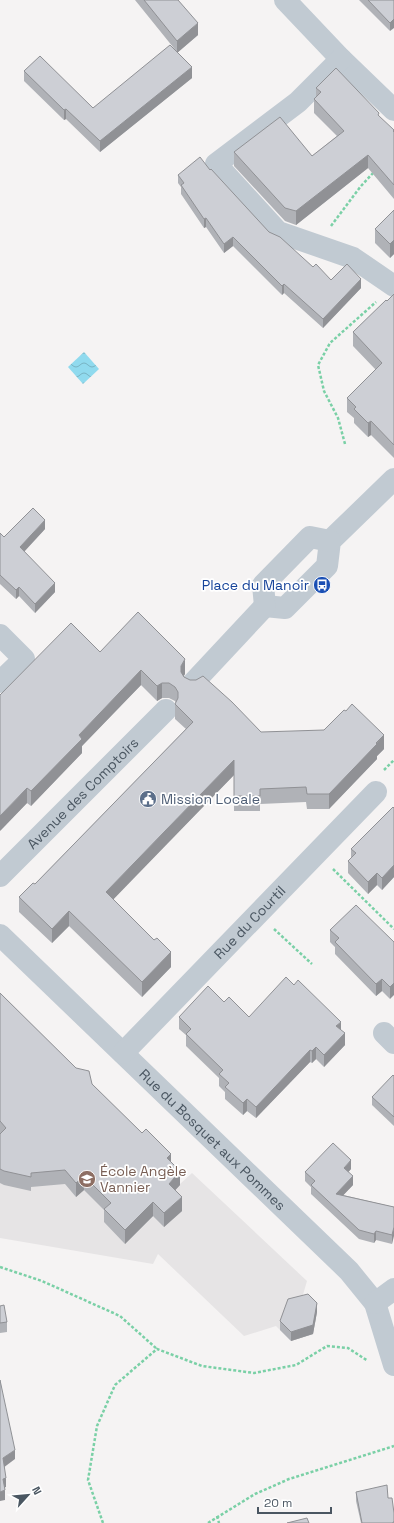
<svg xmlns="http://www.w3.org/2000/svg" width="394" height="1523" font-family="'Space Grotesk',sans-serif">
<defs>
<pattern id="water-waves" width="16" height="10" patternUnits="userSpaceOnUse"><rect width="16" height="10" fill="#90daee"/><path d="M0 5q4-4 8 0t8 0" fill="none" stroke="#78b4c4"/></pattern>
</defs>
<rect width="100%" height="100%" fill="#f5f3f3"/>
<polygon fill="#e6e4e5" points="0,1010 180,1184 192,1173 307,1281 302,1298 317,1312 313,1334 291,1341 276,1326 244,1336 158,1254 153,1264 0,1238"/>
<polygon fill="url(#water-waves)" points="84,352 99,369 83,384 68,367"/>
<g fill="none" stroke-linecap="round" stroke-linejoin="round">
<g stroke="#7ad0a6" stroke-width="2.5" stroke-dasharray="3 2" stroke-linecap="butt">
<polyline points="331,226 361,186 374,172"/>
<polyline points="345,444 338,418 324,391 318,365 330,343 376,302"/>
<polyline points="384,770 394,760"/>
<polyline points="333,869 394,929"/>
<polyline points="274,929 312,964"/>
<polyline points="0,1267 42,1281 120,1316 157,1349"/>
<polyline points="217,1516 219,1523"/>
<polyline points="103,1523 88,1480 97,1426 115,1385 157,1349 202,1366 254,1373 296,1365 327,1346 348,1348 368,1361"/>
<polyline points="208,1523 255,1494 289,1479 394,1446"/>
</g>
<g stroke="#c1cad2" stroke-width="22">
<polyline points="285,0 341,59 394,110"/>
<polyline points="341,59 298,102 216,164 278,232 353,258 394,286"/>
<polyline points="265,606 285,608 327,566 330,541 394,479"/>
<polyline points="265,606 263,585 310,537 330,541"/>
<polyline points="0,635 24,659 0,682"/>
<polyline points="193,683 265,606"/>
<path id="s1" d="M0 876 166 710"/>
<path id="s2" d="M0 935 349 1271 375 1303 394 1365"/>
<polyline points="384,1033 394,1043"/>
<path id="s3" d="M123 1053 376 792"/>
<polyline points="375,1303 394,1289"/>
</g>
</g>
<g fill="#b0b2b7">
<polygon points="135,0 178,0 198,35 177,53 192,78 100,152 66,119 64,120 24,81 24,71 93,108 177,52"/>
<polygon points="359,0 394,0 390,31"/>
<polygon points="316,88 379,116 394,132 394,199 368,168 296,225 285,221 234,166 234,152 312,156 337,136 314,113 314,99 316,97"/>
<polygon points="210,170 269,232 313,267 331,280 361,288 323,328 284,293 282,295 233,246 224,253 206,227 204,228 181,194 181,187 178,183 178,175"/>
<polygon points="394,210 394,254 390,258 375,243 375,229"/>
<polygon points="394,295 394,458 371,435 368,437 354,423 354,418 347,412 347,398 376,370 353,346 353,332"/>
<polygon points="45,529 24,552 55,592 35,613 19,596 16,599 0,584 0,533 4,537"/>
<polygon points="100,652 185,674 183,676 184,677 261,732 384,749 377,756 377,759 329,809 307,809 306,802 260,804 260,811 234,811 234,775 113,899 171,967 142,997 69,926 52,943 19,912 19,897 35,884 186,729 175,719 175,704 176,703 175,701 169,698 162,698 157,701 141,685 82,746 82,753 31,806 27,803 0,831"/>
<polygon points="394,808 394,877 382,890 377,885 368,894 348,873 348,861 351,858 351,849"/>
<polygon points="330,930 394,942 390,999 382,991 376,996 335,954 335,947 330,942"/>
<polygon points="0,993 171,1162 180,1185 175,1190 182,1211 164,1227 153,1216 125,1244 104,1222 104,1210 84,1190 76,1197 65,1184 31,1187 31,1191 4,1185 0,1183"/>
<polygon points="224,1002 249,1017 341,1030 345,1045 324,1067 316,1059 312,1063 310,1062 256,1118 247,1111 243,1115 225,1099 225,1092 219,1086 219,1078 186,1046 186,1035 179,1029 179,1017"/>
<polygon points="394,1076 394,1126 372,1105 372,1097"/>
<polygon points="351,1169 348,1172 353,1185 343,1195 394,1207 392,1244 376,1240 374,1243 359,1239 311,1194 311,1187 305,1181 305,1172"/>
<polygon points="0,1306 7,1322 7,1332 0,1333"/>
<polygon points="317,1312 313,1334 291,1341 280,1330 280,1321"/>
<polygon points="356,1492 388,1498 394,1523 361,1523 356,1501"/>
</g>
<g fill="#909195">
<polygon points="394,19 394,28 390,31 390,23"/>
<polygon points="198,23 198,35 177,53 177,41"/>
<polygon points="192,67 192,78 100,152 100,141"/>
<polygon points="66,109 66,119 64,120 64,110"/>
<polygon points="368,155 368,168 296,225 296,211"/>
<polygon points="206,218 206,227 204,228 204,219"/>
<polygon points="233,237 233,246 224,253 224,244"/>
<polygon points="394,240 394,254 390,258 390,244"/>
<polygon points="361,279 361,288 323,328 323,319"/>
<polygon points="284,284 284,293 282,295 282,286"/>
<polygon points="371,421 371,435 368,437 368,423"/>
<polygon points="45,520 45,529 20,556 20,547"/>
<polygon points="55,583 55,592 35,613 35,604"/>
<polygon points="19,587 19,596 16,599 16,590"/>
<polygon points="185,659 185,674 181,681 181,666"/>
<polygon points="141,670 141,685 82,746 82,753 31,806 31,791 79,735"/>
<polygon points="162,683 162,698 157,701 157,686"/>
<polygon points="384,735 384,749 377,756 377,759 329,809 329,794"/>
<polygon points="234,760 234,775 106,907 106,892"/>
<polygon points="27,788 27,803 0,831 0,816"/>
<polygon points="394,865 394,877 382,890 382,878"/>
<polygon points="377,873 377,885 368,894 368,882"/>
<polygon points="69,911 69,926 52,943 52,929"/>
<polygon points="171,952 171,967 142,997 142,982"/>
<polygon points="382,979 382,991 376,996 376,984"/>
<polygon points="394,983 394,995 390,999 390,987"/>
<polygon points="341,1022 341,1033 336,1026"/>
<polygon points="345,1033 345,1045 324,1067 324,1055"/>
<polygon points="316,1047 316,1059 312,1063 312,1051"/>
<polygon points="310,1050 310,1062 256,1118 256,1107"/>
<polygon points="247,1099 247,1111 243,1115 243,1103"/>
<polygon points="171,1154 171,1168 167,1158"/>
<polygon points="351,1160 351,1169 344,1177 344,1168"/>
<polygon points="180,1171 180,1185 169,1197 169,1184"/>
<polygon points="84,1176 84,1190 76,1197 76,1183"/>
<polygon points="353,1176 353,1185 336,1203 336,1194"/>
<polygon points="182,1197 182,1211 164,1227 164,1213"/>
<polygon points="153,1202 153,1216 125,1244 125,1230"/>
<polygon points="394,1227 394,1236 392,1244 392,1235"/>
<polygon points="376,1231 376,1240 374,1243 374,1234"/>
<polygon points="317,1303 317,1312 313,1334 291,1341 291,1332"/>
<polygon points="15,1450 15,1459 3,1468 3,1458"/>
<polygon points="6,1478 6,1487 3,1488 3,1479"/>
<polygon points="5,1490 5,1500 0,1501 0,1492"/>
</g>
<g fill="#cdcfd5" stroke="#909195">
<polygon points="144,0 178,0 198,23 177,41"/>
<polygon points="368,0 394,0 394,19 390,23"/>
<polygon points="170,45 192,67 100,141 66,109 64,110 24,71 40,56 93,108"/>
<polygon points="336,68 379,113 378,115 394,130 393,131 394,132 394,185 368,155 296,211 285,208 234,152 280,117 312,156 344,131 314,99 321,92 316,88"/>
<polygon points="200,157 210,170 211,169 269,232 280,237 313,267 316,264 331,280 347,264 361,279 323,319 284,284 282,286 233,237 224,244 206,218 204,219 181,185 184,183 178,175"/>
<polygon points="394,210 394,240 390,244 375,229"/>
<polygon points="394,294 394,445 371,421 368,423 354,409 356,407 347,398 382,363 353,332 386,300 387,301"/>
<polygon points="33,508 45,520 20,547 55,583 35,604 19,587 16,590 0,575 0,533 4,537"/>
<polygon points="138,612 185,659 181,666 181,672 184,677 190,680 196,680 203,676 232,702 261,732 324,730 344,710 346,711 352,704 384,735 376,743 377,744 329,794 307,794 306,787 260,789 260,796 234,796 234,760 165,831 106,892 154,940 157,938 171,952 142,982 69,911 52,929 19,897 33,883 35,884 193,722 175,704 178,698 178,692 175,687 169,683 162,683 157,686 141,670 79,735 82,739 31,791 27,788 0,816 0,695 71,623 100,652"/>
<polygon points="393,807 394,808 394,865 382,878 377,873 368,882 348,861 356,853 351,849"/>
<polygon points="356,905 394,942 394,983 390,987 382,979 376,984 335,942 339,938 330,930"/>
<polygon points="286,977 294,985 298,980 341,1022 336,1026 345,1033 324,1055 316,1047 312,1051 310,1050 256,1107 247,1099 243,1103 225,1087 229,1083 219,1074 223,1070 186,1034 191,1029 179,1017 208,986 224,1002 229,997 249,1017"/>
<polygon points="0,993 76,1068 89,1071 92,1084 142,1133 146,1129 171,1154 167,1158 180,1171 169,1184 182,1197 164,1213 153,1202 125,1230 104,1209 111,1203 84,1176 76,1183 65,1170 31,1173 31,1177 4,1171 0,1169 0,1134 6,1128 0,1121"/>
<polygon points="393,1075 394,1076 394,1117 372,1097"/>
<polygon points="333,1143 351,1160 344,1168 353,1176 336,1194 394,1207 394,1227 392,1235 376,1231 374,1234 359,1230 311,1185 315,1181 305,1172"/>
<polygon points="308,1294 317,1303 313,1325 291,1332 280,1321 288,1299"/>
<polygon points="4,1305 7,1322 0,1323 0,1306"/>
<polygon points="0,1380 15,1450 3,1458 6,1478 3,1479 5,1490 0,1492"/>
<polygon points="387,1485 388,1498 392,1498 394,1513 394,1522 393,1522 393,1523 362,1523 356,1492"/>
<polygon points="307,1518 309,1523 287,1523"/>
</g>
<defs>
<symbol id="bus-disc" viewBox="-11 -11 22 22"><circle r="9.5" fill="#1a4fb4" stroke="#fff"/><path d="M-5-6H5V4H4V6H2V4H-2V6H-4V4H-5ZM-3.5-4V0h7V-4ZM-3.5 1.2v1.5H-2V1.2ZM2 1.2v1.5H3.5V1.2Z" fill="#fff"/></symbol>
<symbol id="civic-disc" viewBox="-11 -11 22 22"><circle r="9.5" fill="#5c6f8a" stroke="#fff"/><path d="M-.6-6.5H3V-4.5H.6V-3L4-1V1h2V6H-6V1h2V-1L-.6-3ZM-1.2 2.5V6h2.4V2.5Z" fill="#fff"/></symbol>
<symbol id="school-disc" viewBox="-11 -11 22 22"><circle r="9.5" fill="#8d6e63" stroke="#fff"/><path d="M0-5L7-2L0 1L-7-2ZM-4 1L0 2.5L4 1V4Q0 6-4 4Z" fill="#fff"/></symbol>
</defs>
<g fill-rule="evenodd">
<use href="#bus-disc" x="312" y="575" width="20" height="20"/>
<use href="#civic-disc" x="138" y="789" width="20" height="20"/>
<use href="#school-disc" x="77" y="1169" width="20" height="20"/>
</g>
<g text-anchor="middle" stroke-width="3.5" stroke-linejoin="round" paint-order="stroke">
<g font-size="14" fill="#164399" stroke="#fff" text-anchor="end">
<text x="309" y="590">Place du Manoir</text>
</g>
<g font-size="14" fill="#4a5661" stroke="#fff">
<text dy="5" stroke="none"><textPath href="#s1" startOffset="117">Avenue des Comptoirs</textPath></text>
<text dy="5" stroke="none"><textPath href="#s3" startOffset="182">Rue du Courtil</textPath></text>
<text dy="5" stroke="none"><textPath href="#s2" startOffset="295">Rue du Bosquet aux Pommes</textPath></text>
</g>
<g font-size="14" fill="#4e5e75" stroke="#fff" text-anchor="start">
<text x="161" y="804">Mission Locale</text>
</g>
<g font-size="14" fill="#785e54" stroke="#fff" text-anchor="start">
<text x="100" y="1176">École Angèle<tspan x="100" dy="16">Vannier</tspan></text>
</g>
</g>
<g transform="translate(28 1495) rotate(63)" stroke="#ffffff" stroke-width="3" paint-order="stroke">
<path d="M0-3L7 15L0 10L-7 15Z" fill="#4a5661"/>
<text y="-6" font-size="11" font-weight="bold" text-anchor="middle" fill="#4a5661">N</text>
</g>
<path d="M258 1507v6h73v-6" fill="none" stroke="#4a5661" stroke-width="2"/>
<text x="264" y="1507" font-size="12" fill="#4a5661" stroke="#ffffff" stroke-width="3" paint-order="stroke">20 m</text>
</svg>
